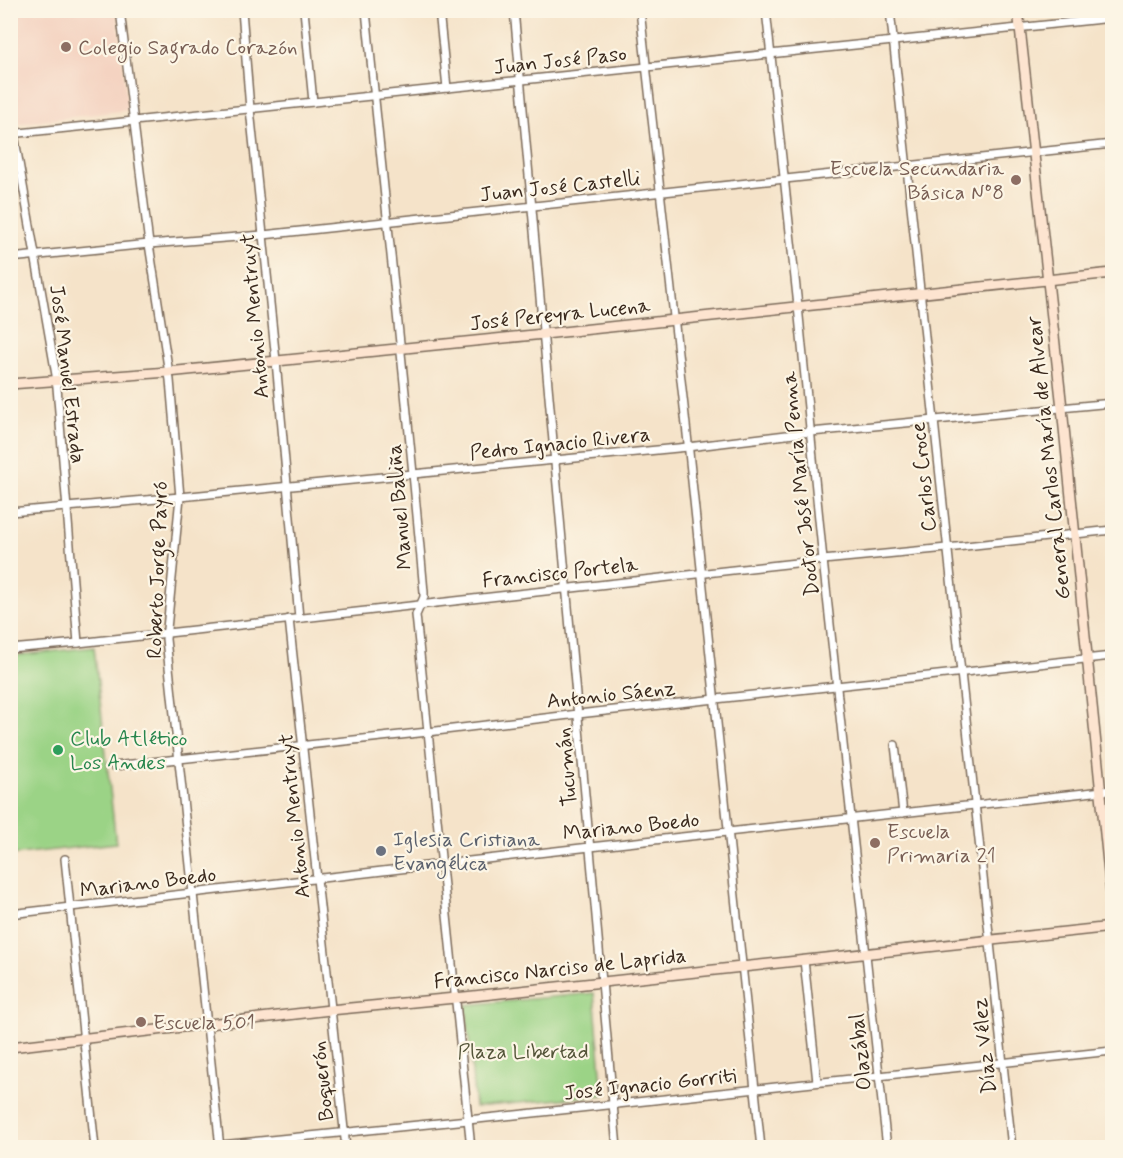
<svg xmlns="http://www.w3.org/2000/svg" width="1123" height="1158" font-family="Mynerve,sans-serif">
<rect width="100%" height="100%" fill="#fcf5e5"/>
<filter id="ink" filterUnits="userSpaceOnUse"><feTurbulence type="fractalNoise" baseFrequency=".0167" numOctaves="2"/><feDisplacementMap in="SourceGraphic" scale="12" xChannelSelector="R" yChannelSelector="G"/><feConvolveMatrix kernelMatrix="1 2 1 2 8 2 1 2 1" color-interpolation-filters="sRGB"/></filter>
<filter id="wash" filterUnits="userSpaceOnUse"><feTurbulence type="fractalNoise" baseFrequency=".008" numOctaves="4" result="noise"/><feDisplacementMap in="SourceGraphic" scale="24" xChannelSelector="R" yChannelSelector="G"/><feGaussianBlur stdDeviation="1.35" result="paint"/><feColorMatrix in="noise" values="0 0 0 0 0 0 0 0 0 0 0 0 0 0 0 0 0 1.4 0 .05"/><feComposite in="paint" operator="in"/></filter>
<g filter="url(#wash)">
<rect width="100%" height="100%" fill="#f5e3c9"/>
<polygon fill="#f4d3c1" points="10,11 117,11 128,110 17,124 11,83"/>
<g fill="#9bd386" stroke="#6b7e52" stroke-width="1.5">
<polygon points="94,647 116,843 11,855 11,656"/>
<polygon points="594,993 603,1095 475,1107 466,1005"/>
</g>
</g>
<g filter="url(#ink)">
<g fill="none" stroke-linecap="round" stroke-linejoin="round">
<defs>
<g id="street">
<polyline points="120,10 149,244 170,380 180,497 166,639 220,1148"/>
<polyline points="242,10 250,109 276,361 299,618"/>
<polyline points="304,10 313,102"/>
<path d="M366 10C385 204 407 398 424 592V597L416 615 471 1148"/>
<polyline points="439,10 447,88"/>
<path d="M514 10C551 389 580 769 617 1148"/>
<polyline points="640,10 689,452 761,1148"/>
<polyline points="766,10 798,306 823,560 887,1148"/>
<polyline points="890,10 1012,1148"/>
<polyline points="10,111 56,375 78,643"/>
<polyline points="10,134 1112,18"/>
<polyline points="10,258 149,244 263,235 1112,144"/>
<polyline points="10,512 180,497 555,460 688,447 811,432 1112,403"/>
<polyline points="289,619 346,1148"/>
<polyline points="10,649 78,643 823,560 947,548 1112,530"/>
<polyline points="895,745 903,813"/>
<polyline points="114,766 428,732 578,714 1112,656"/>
<polyline points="65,859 95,1148"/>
<polyline points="10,914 590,847 1112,790"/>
<polyline points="804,960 817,1082"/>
<polyline points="191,1148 468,1120 1112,1051"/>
</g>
<g id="secondary">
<polyline points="1018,10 1062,408 1112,903"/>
<polyline points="10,384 168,372 544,334 1112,273"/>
<polyline points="10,1047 330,1010 455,998 1112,927"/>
</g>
</defs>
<use href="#street" stroke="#7c6b5a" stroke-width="10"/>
<use href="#secondary" stroke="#7c6b5a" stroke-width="12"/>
<use href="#street" stroke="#fff" stroke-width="7"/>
<use href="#secondary" stroke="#fde4d0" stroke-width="9"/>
</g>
</g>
<g fill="#8d6e63" stroke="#fcf5e5" stroke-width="2">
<circle cx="66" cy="47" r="6"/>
<circle cx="1016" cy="180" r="6"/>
<circle cx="875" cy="843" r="6"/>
<circle cx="141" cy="1022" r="6"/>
</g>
<circle fill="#2e9e5b" stroke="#fcf5e5" stroke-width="2" cx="58" cy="750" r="6"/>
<circle fill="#6b7280" stroke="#fcf5e5" stroke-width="2" cx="381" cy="851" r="6"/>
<g text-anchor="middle" stroke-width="4.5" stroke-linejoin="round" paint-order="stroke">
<g font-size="21" fill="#785e54" stroke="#fcf5e5" text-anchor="start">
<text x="78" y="54">Colegio Sagrado Corazón</text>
<text x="1004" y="175" text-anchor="end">Escuela Secundaria<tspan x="1004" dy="24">Básica Nº8</tspan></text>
<text x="887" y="838">Escuela<tspan x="887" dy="24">Primaria 21</tspan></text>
<text x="153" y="1029">Escuela 501</text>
</g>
<g font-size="21" fill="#3b2a1e" stroke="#fcf5e5">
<text transform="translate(560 60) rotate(-6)" y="7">Juan José Paso</text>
<text transform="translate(560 186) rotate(-6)" y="7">Juan José Castelli</text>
<text transform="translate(560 314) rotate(-6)" y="7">José Pereyra Lucena</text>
<text transform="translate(254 316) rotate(-95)" y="7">Antonio Mentruyt</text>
<text transform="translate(68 374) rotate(83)" y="7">José Manuel Estrada</text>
<text transform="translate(560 443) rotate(-6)" y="7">Pedro Ignacio Rivera</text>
<text transform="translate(1048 458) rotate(-96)" y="7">General Carlos María de Alvear</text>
<text transform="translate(923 477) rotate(-96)" y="7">Carlos Croce</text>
<text transform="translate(800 484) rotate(-96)" y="7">Doctor José María Penna</text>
<text transform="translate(399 507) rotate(-95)" y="7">Manuel Baliña</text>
<text transform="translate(157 570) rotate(-88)" y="7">Roberto Jorge Payró</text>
<text transform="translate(560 572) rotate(-6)" y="7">Francisco Portela</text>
<text transform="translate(611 694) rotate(-6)" y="7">Antonio Sáenz</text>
<text transform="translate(566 767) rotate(-95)" y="7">Tucumán</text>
<text transform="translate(294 816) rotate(-96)" y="7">Antonio Mentruyt</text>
<text transform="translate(631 826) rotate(-6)" y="7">Mariano Boedo</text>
<text transform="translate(148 882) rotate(-7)" y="7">Mariano Boedo</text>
<text transform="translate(560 968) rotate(-6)" y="7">Francisco Narciso de Laprida</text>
<text transform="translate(984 1046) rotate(-96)" y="7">Díaz Vélez</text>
<text transform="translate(860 1052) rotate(-96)" y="7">Olazábal</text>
<text transform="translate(322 1081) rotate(-96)" y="7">Boquerón</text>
<text transform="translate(650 1084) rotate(-6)" y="7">José Ignacio Gorriti</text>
</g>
<g font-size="21" fill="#27864d" stroke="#fcf5e5" text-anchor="start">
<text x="70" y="745">Club Atlético<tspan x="70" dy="24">Los Andes</tspan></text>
</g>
<g font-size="21" fill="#5b616d" stroke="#fcf5e5" text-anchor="start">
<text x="393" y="846">Iglesia Cristiana<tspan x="393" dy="24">Evangélica</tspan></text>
</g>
<g font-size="21" fill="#535438" stroke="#fcf5e5">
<text x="523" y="1058">Plaza Libertad</text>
</g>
</g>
<rect width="1123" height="1158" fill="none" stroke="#fcf5e5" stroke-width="36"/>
</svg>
